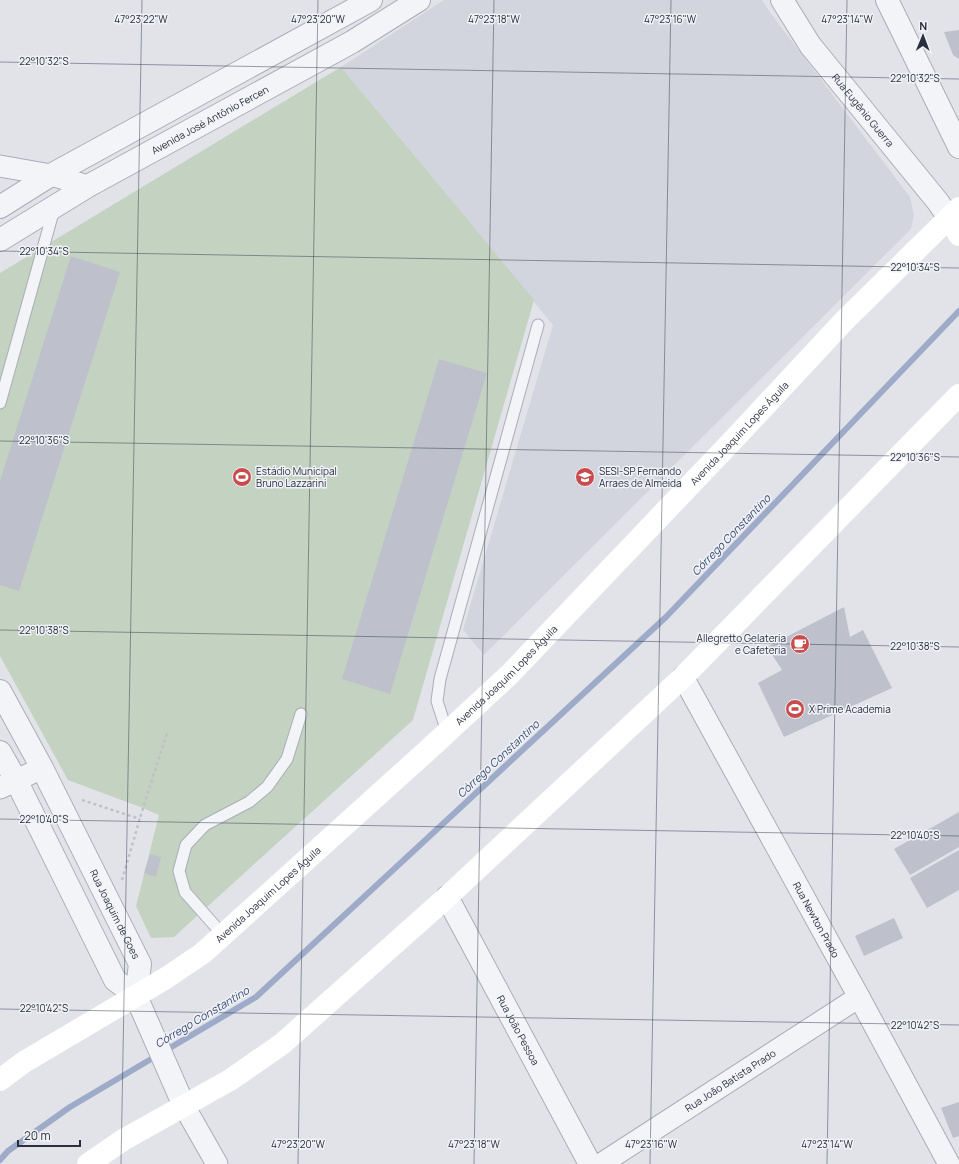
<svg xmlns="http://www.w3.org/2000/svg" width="959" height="1164" font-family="Manrope,sans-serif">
<rect width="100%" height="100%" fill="#e1e3e9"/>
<polygon fill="#d3d5de" points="444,0 762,0 769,11 910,197 914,215 911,229 484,655 463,630 553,325 341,67"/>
<polygon fill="#c4d2c2" points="341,67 534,300 413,720 174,937 151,938 136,906 159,815 143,808 68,780 0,656 0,273"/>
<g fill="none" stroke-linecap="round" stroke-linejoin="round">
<polyline stroke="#9dabc8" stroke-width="6" points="0,1160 8,1151 70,1107 256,997 666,617 959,311"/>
</g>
<g fill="#bec1cc">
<polygon points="959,30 959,59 953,55 944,32"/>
<polygon points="71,256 120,272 19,591 0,585 0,481"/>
<polygon points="439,359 487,373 390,694 342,679"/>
<polygon points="844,607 850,637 863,630 892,688 784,737 758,683 782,670 767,647"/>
<polygon points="959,812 959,847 910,875 894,849"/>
<polygon points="959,850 959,890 927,908 910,878"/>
<polygon points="150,854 161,857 156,877 144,873"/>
<polygon points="894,918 903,938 864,956 855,936"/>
<polygon points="959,1102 959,1136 953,1138 941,1108"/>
</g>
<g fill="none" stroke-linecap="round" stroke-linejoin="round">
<defs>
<g id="service">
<polyline points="0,403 54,209"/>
<polyline points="447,732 437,701 440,679 538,325"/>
<polyline points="223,935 185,892 179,871 186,845 205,825 249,802 267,787 287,759 301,714"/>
</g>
<g id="minor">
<polyline points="0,166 51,175 88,186"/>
<path id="s1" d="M683 677 859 997 949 1164"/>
<polyline points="0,788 42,768"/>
<polyline points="184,1106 217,1164"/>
<path id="s2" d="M601 1164 859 997"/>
</g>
<g id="tertiary">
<path id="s3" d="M782 0 810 45 938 202 949 218"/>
<polyline points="887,0 959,147"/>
<polyline points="0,207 51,175 371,0"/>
<path id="s4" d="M0 240 88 186 352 42 419 0"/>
<path id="s5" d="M0 691 42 768 140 964 136 996"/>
<polyline points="0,752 16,780 115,980 136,996 184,1106"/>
<path id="s6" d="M447 897 590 1164"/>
</g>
</defs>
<use href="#service" stroke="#aaadb6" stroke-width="13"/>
<use href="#minor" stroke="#aaadb6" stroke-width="23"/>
<use href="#tertiary" stroke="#aaadb6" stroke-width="24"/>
<g stroke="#bfc1c7" stroke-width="2.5" stroke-dasharray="3 3" stroke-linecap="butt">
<polyline points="82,800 140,819"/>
<polyline points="122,880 143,808 167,733"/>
</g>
<use href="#service" stroke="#f3f4f7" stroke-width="11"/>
<use href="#minor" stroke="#f3f4f7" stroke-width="21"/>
<use href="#tertiary" stroke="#f3f4f7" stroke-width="22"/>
<g stroke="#fff" stroke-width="22">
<polyline points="949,218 959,235"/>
<path id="s7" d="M0 1080 24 1062 166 978 203 953 429 749 510 674 735 438 844 321 959 208"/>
<polyline points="88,1164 123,1140 230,1080 282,1044 447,897 683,677 959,395"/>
</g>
</g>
<path fill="none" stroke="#2a2f40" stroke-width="1" stroke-opacity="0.45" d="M0 62 959 79M0 251 959 268M0 441 959 457M0 630 959 647M0 819 959 836M0 1009 959 1025M121 1164 142 0M298 1164 318 0M474 1164 494 0M650 1164 671 0M827 1164 847 0"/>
<defs>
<symbol id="stadium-disc" viewBox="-11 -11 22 22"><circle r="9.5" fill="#c94b4b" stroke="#f0f2f6"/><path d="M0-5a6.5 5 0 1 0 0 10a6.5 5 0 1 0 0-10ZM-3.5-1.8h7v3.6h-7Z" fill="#fff"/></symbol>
<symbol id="school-disc" viewBox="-11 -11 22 22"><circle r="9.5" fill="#c94b4b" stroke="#f0f2f6"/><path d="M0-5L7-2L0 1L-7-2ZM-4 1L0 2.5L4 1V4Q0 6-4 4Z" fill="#fff"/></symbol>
<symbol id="cafe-disc" viewBox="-11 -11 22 22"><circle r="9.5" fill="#c94b4b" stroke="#f0f2f6"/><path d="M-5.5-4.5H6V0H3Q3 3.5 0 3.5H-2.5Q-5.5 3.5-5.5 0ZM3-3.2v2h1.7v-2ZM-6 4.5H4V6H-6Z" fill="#fff"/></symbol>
</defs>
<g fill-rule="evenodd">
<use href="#stadium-disc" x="231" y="466" width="22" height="22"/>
<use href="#school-disc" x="574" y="466" width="22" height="22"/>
<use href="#cafe-disc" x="789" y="633" width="22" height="22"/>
<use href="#stadium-disc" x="784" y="698" width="22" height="22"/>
</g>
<g text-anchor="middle" stroke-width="3" stroke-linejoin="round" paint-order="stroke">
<g font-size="10" fill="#2a2f40" stroke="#f0f2f6">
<text dy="4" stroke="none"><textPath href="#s3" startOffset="137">Rua Eugênio Guerra</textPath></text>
<text dy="4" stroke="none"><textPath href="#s4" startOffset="242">Avenida José Antônio Fercen</textPath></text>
<text dy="4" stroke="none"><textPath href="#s7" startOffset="987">Avenida Joaquim Lopes Águila</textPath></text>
<text dy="4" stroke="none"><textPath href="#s7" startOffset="651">Avenida Joaquim Lopes Águila</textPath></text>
<text dy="4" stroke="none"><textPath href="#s7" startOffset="327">Avenida Joaquim Lopes Águila</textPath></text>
<text dy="4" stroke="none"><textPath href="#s5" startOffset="251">Rua Joaquim de Goes</textPath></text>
<text dy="4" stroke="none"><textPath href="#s1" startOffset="277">Rua Newton Prado</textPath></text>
<text dy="4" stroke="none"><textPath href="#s6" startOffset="151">Rua João Pessoa</textPath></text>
<text dy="4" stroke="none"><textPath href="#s2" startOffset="154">Rua João Batista Prado</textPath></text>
</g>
<g font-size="10" fill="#2a2f40" stroke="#f0f2f6" text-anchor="start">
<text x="256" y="475">Estádio Municipal<tspan x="256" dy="12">Bruno Lazzarini</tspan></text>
<text x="599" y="475">SESI-SP Fernando<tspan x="599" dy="12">Arraes de Almeida</tspan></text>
<text x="786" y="642" text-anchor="end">Allegretto Gelateria<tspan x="786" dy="12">e Cafeteria</tspan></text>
<text x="809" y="713">X Prime Academia</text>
</g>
<g font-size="11" font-style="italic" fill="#354872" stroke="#f0f2f6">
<text transform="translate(731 535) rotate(-46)" y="4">Córrego Constantino</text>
<text transform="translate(498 759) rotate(-43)" y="4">Córrego Constantino</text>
<text transform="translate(202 1017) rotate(-31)" y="4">Córrego Constantino</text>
</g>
</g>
<g font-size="10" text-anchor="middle" fill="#2a2f40" stroke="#f0f2f6" stroke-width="3" stroke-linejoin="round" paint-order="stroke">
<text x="141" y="23">47°23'22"W</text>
<text x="318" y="23">47°23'20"W</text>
<text x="494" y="23">47°23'18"W</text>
<text x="670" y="23">47°23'16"W</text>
<text x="847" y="23">47°23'14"W</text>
<text x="44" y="65">22°10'32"S</text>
<text x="915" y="82">22°10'32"S</text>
<text x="44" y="255">22°10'34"S</text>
<text x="915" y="271">22°10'34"S</text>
<text x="44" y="444">22°10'36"S</text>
<text x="915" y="461">22°10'36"S</text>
<text x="44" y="634">22°10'38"S</text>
<text x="915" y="650">22°10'38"S</text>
<text x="44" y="823">22°10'40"S</text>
<text x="915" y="839">22°10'40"S</text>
<text x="44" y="1012">22°10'42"S</text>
<text x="915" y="1029">22°10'42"S</text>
<text x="298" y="1148">47°23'20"W</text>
<text x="474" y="1148">47°23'18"W</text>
<text x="651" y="1148">47°23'16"W</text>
<text x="827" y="1148">47°23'14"W</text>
</g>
<g transform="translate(923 36) rotate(1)" stroke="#f0f2f6" stroke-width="3" paint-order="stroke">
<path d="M0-3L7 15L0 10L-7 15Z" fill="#2a2f40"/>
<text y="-6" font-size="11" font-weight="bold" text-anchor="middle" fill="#2a2f40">N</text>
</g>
<path d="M18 1140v6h62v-6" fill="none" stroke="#2a2f40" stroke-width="2"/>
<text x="24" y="1140" font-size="12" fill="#2a2f40" stroke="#f0f2f6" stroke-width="3" paint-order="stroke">20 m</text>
</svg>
